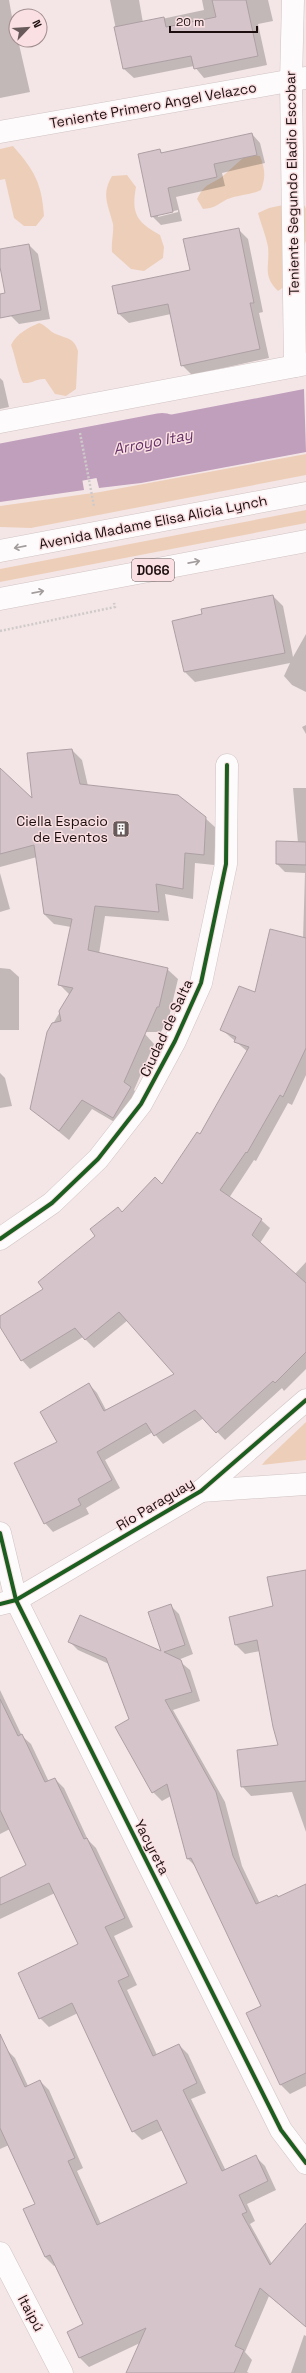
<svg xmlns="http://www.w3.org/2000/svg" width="306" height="2373" font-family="'Space Grotesk',sans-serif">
<rect width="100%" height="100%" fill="#f4e6e7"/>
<g fill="#edcfb9">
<path d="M13 146C34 170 42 183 44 216L36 226H24L14 218 5 179 0 180V149Z"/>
<path d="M248 154 260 156C265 169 266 177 261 190 249 196 233 195 224 201 215 206 215 208 203 209L197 199C206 181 211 186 224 175 232 168 239 161 248 154Z"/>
<path d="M127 175 136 187C131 214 137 222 160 235L164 247 163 258 144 271 131 269 112 252C111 244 114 230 113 224 108 204 101 195 112 176Z"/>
<path d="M292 203 305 206 306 209V241L300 254 297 278 278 291C262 275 270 267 268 247 266 236 261 224 258 213L269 208Z"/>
<path d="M39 323C45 325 48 329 52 332 64 339 74 336 78 351L76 389 66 396 55 394 45 379C37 378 32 384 23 383 18 374 15 355 11 345 17 333 28 328 39 323Z"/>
<polygon points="306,454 306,475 31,528 0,527 0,506 100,492"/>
<polygon points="306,510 306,523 0,582 0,569"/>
<polygon points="306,1422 306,1460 262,1465 265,1461"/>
</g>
<polygon fill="#c09fbc" points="304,389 306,452 141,483 99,488 96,476 82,478 84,490 0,502 0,446 74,433 81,478 95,476 86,431"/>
<g fill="#0003" fill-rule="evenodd">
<polygon points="0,0 9,0 16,40 18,40 30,92 0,98"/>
<polygon points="110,0 139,0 143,23 204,10 202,0 268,0 273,21 258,24 267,65 204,78 194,66 134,78 124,69"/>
<path d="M252 134 260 143 265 163 222 173 225 186 176 197 182 221 161 225 152 216 160 150 162 153ZM178 210V212L158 217V215Z"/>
<polygon points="238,229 248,239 263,312 259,313 269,358 192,375 182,365 171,314 129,323 119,314 113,287 191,271"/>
<polygon points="29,245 38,254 50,319 19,324 11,316 0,261 0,250"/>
<polygon points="0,378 3,381 9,407 0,409"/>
<polygon points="273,596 283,606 293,657 306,634 306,692 292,685 284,676 290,663 195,682 185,672 174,621"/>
<polygon points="306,725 306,734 302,727"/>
<polygon points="72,750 82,760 88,786 205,818 216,828 214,865 195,863 193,899 165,894 169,921 105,916 99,954 167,969 178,979 169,1017 168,1017 161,1032 64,1032 54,1022 70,995 59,984 71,927 54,924 44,914 37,857 0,867 0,770 33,800"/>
<polygon points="293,788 306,788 306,1075 292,1105 288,1103 256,1161 254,1160 229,1198 261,1220 270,1228 260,1243 295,1274 306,1262 306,1369 284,1391 282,1388 225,1440 204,1418 163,1444 153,1432 105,1460 120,1488 86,1508 89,1514 53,1532 45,1523 59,1442 89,1384 97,1393 106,1410 175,1374 128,1320 94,1348 83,1337 30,1369 22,1360 0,1325 0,1317 45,1289 123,1213 163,1186 201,1136 248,1052 221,1029 303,939 305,873 285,872 277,864 298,843"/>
<polygon points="0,873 10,909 0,912"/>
<polygon points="0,968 10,969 19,977 19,1030 0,1030"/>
<polygon points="145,1034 154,1044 134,1090 140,1097 123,1127 92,1109 69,1140 31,1109 42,1058"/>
<polygon points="0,1073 5,1078 12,1106 0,1108"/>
<polygon points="306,1571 306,1832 292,1792 251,1796 242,1786 280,1746 260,1651 245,1654 236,1645"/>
<polygon points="170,1605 179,1614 193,1654 178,1660 190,1670 200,1701 173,1710 225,1802 242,1866 260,1904 279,1898 306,1886 306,2086 290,2094 281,2085 263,2006 196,1867 188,1859 171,1796 162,1801 153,1792 131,1719 109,1664 78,1650 69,1641 163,1653"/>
<polygon points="0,1690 22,1736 31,1744 49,1782 55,1779 64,1788 88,1840 96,1848 133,1927 114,1936 137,1985 127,1990 157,2055 179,2045 188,2054 206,2093 191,2099 226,2171 256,2157 265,2166 276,2190 247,2204 255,2221 250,2224 272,2264 306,2227 306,2327 269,2296 245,2352 252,2360 247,2372 249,2373 134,2373 140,2343 89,2367 80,2358 84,2325 56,2265 54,2266 45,2257 37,2204 9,2145 0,2149 0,2051 6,2049 15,2058 28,2086 40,2081 49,2090 83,2168 77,2171 101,2224 188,2183 163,2130 142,2140 133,2131 78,2013 49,2027 40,2018 79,1945 55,1893 0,1919 0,1879 27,1866 10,1829 0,1834"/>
<polygon points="304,2335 306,2336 306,2373 291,2373"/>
</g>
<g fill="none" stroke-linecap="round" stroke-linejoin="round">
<polyline stroke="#c09fbc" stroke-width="52" points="0,470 162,439"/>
</g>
<g fill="#d5c4ca" stroke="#ada0a4">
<polygon points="212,0 246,0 258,56 194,69 191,56 123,69 114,27 164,17 166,27 216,17"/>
<polygon points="252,133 257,155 214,164 217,177 168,188 173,212 151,217 138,154 160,149 161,153"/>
<polygon points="239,228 254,303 250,303 260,349 181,366 168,304 118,314 112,286 190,270 183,239"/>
<polygon points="29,244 41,310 0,318 0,294 5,293 0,267 0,249"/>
<polygon points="273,595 285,653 184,672 172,621 202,614 201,609"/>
<polygon points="72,749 80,784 178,795 206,817 204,855 185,853 183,889 156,884 159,912 95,906 88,950 168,968 159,1007 157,1007 124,1082 131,1087 113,1118 82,1100 59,1131 30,1109 47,1032 52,1023 61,1021 59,1011 73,988 58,985 72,919 44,914 34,845 0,854 0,768 32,798 27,753"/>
<polygon points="276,841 306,842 306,865 276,864"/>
<polygon points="270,929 306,938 306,1048 283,1097 280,1095 247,1153 246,1152 220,1190 262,1219 252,1235 306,1283 306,1352 275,1383 273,1381 216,1433 195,1410 154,1436 146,1423 97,1452 112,1480 78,1499 81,1505 44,1524 14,1463 57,1442 40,1412 89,1383 104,1411 174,1374 119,1312 85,1340 75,1328 21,1361 0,1327 0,1316 43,1289 38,1282 95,1236 90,1229 118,1207 122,1212 155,1177 162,1184 197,1132 200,1134 249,1047 234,1042 236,1037 220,1030 239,986 255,992"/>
<polygon points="306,1570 306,1781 241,1787 237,1750 278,1745 273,1727 257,1640 235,1645 229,1617 273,1606 267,1577"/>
<polygon points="171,1604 185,1645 164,1652 181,1660 192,1692 165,1700 216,1792 233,1856 256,1904 277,1895 278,1897 306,1884 306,2073 280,2085 246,2013 261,2006 191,1858 187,1859 167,1784 152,1793 115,1727 129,1719 106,1658 68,1642 80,1615 161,1651 148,1612"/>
<polygon points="0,1699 18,1736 22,1734 45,1782 55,1778 84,1839 87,1838 125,1918 105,1927 129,1976 118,1981 153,2056 179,2044 197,2083 183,2090 222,2171 256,2155 268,2181 239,2195 247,2212 242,2214 270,2265 306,2223 306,2327 260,2288 235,2346 244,2350 234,2373 126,2373 146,2328 79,2358 67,2332 83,2324 50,2255 45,2257 23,2209 35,2204 0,2128 0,2034 25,2087 40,2080 75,2158 68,2161 97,2225 187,2183 157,2120 132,2132 72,2003 39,2019 18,1973 78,1944 49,1883 0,1905 0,1878 26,1865 0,1810"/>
</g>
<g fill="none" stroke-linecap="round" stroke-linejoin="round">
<defs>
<g id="minor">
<polyline points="293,0 291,81 295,366"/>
<polyline points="0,132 305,78"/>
<polyline points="0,1239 52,1203 98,1159 141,1104 175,1041 201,983 226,864 227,765"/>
<polyline points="201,1491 306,1484"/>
<polyline points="0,1533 16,1600 281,2130 306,2163"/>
<polyline points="0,1604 16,1600 201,1491 306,1400"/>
<polyline points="0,2253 62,2373"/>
</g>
<polyline id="major" points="0,422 306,364"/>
<g id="highway">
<polyline points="0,551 306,493"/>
<polyline points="0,599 306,541"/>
</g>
</defs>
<use href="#minor" stroke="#d1c3c4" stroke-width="23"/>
<use href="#major" stroke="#d1c3c4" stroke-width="23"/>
<use href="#highway" stroke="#d1c3c4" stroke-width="23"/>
<g stroke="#cfcaca" stroke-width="2.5" stroke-dasharray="2 2" stroke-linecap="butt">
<polyline points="80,433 94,506"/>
<polyline points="0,631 115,607 114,603"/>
</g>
<use href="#minor" stroke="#fdfbfb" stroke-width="22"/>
<use href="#major" stroke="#fdfbfb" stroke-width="22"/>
<use href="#highway" stroke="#fdfbfb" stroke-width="22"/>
<defs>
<g id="cycleway">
<polyline points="0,1239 52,1203 98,1159 141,1104 175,1041 201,983 226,864 227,765"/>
<polyline points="0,1533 16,1600 281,2130 306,2163"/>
<polyline points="0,1604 16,1600 201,1491 306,1400"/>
</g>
</defs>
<use href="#cycleway" stroke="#fae0e2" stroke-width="6"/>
<use href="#cycleway" stroke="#1b5e20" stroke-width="4"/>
</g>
<defs><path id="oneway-shaft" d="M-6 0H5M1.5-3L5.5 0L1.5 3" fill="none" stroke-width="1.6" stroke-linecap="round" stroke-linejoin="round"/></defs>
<g stroke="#a39c9d">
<use href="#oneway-shaft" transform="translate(20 547) rotate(169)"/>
<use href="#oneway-shaft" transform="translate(194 562) rotate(-11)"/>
<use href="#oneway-shaft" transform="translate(38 592) rotate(-11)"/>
</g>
<defs>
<symbol id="building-square" viewBox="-11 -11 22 22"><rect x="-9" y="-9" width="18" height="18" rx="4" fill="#685a5b" stroke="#fae0e2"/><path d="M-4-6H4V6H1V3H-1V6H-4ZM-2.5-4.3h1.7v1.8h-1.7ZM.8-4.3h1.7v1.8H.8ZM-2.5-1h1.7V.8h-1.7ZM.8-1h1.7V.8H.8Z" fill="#fff"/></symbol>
</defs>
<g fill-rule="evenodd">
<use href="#building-square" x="111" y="819" width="20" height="20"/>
</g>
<g text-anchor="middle" stroke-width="3" stroke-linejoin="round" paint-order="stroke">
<rect fill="#fae0e2" stroke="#5f4d4e" stroke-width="1" x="132" y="559" width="42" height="22" rx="3"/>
<g font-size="13" font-weight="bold" fill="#1c0e0f">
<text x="153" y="575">D066</text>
</g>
<g font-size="14" fill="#1c0e0f" stroke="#fae0e2">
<text transform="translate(153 105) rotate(-10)" y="5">Teniente Primero Angel Velazco</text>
<text transform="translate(292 183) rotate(-91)" y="5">Teniente Segundo Eladio Escobar</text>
<text transform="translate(153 522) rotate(-11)" y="5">Avenida Madame Elisa Alicia Lynch</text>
<text transform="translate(166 1028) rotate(-65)" y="5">Ciudad de Salta</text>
<text transform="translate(155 1504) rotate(-31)" y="5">Río Paraguay</text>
<text transform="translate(152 1847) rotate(63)" y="5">Yacyreta</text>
<text transform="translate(31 2313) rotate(62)" y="5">Itaipú</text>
</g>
<g font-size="14" fill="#1c0e0f" stroke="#fae0e2" text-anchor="end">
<text x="108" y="826">Ciella Espacio<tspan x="108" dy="16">de Eventos</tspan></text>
</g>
<g font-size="15" font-style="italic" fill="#663369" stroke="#fae0e2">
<text transform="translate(153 442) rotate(-11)" y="5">Arroyo Itay</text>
</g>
</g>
<g transform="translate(28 28) rotate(65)"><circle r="19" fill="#fae0e2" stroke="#a18c8e"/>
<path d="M0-3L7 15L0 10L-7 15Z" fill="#685a5b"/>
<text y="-6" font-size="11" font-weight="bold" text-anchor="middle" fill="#1c0e0f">N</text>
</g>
<path d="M170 26v6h87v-6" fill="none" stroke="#1c0e0f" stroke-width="2"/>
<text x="176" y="26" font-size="12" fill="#1c0e0f" stroke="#fae0e2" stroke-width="3" paint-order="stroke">20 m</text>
</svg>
